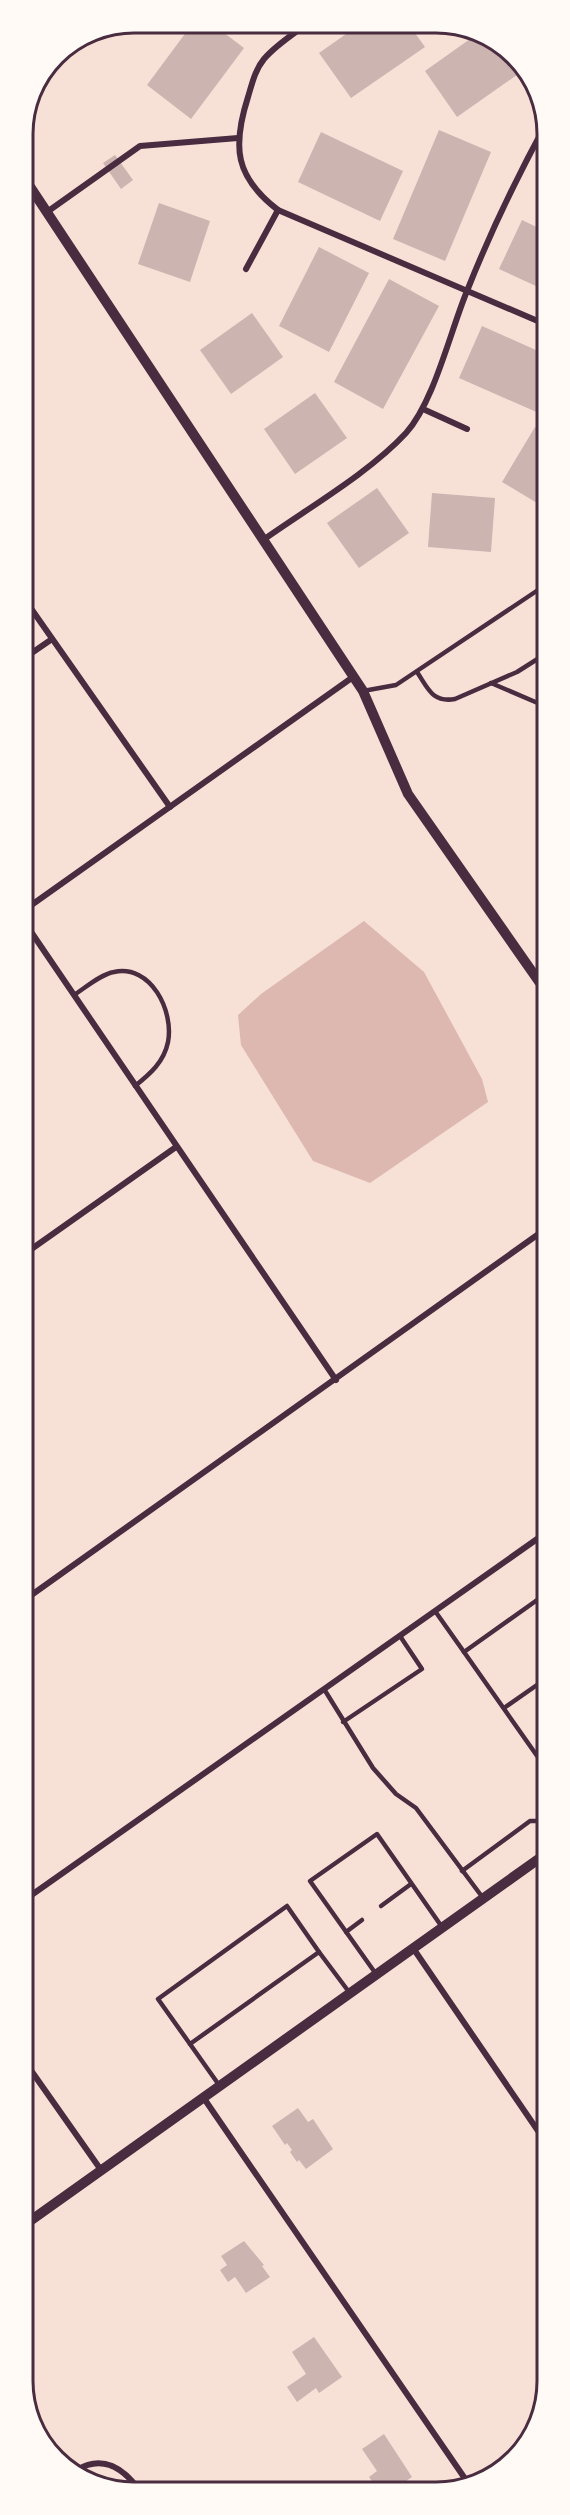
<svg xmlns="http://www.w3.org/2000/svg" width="570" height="2515" font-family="Overpass,sans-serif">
<rect width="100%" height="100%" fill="#f7e1d7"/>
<polygon fill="#dcb8b0" points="364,921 424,972 482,1079 488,1102 370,1183 313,1161 241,1045 238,1015 261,994"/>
<g fill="#ccb4b1">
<polygon points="193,23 211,23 244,48 191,119 147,85"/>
<polygon points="359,25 410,26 425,47 351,98 319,53"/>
<polygon points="434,26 454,26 441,35"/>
<polygon points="477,34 520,60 524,70 457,117 425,71"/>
<polygon points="439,130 491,152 445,261 393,239"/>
<polygon points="321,132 403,171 380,221 298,182"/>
<polygon points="115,155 133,180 121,189 103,163"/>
<polygon points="159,203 210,221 190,282 138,264"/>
<polygon points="522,220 547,232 547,291 499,269"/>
<polygon points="319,247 369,273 329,352 279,326"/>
<polygon points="389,279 439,306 383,409 334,382"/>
<polygon points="252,313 283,357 231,394 200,350"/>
<polygon points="482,326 547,355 547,402 541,414 459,378"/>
<polygon points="315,393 347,438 295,474 264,429"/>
<polygon points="535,427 547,435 547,509 502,482"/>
<polygon points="377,488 409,533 359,568 327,523"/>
<polygon points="432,493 495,498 491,552 428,547"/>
<polygon points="298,2108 308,2122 313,2119 333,2149 306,2169 299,2160 297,2162 290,2152 292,2150 287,2143 285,2145 272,2126"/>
<polygon points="244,2241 264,2265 262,2266 270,2277 246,2293 235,2277 228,2282 220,2270 227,2265 221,2256"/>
<polygon points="314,2337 342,2377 319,2393 316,2388 297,2402 287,2387 306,2374 292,2352"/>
<polygon points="384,2434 412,2477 391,2491 387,2486 379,2491 369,2477 377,2471 362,2449"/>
</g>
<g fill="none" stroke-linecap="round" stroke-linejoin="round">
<g stroke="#4a2c40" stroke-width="4.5">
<path d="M417 672C428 688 432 703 455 699L517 672 547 653"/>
<polyline points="491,683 547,707"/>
<polyline points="363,691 396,685 547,584"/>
<path d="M74 995C85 988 101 974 114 972 151 964 174 1011 168 1042 164 1062 150 1074 135 1086"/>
<polyline points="547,1593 464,1652 547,1770"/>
<polyline points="435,1611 464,1652"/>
<polyline points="324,1689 373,1768 396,1794 416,1808 483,1898"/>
<polyline points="504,1708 547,1678"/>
<polyline points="343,1722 422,1669 400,1636"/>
<polyline points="462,1871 530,1821 541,1821 547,1828"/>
<polyline points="381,1906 411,1884"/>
<polyline points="346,1932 362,1920"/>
<polyline points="376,1974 310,1881 377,1834 442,1927"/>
<polyline points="190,2044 158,1999 287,1906 319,1952"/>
<polyline points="219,2085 190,2044 319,1952 349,1992"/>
</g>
<g stroke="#4a2c40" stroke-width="6">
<path d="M307 24C292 35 276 45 264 59 255 70 252 84 248 97 232 147 235 177 278 210L547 325"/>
<polyline points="47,212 140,146 238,138"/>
<polyline points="246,269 278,210"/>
<polyline points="423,409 467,429"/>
<path d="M263 540C308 508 369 473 406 433 434 402 450 332 467 291 490 233 517 177 547 122"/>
<polyline points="23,597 170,807"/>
<polyline points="23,659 52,639"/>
<polyline points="23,911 353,677"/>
<polyline points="23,920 336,1380"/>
<polyline points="23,1255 176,1147"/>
<polyline points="23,1601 547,1228"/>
<polyline points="23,1901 547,1532"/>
<polyline points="413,1948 547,2144"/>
<polyline points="23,2059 101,2170"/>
<polyline points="203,2097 468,2483"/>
<path d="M77 2470C103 2454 124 2469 139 2490"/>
</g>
<g stroke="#4a2c40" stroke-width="10">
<polyline points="23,176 363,691 408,794 547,993"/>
<polyline points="23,2226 547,1853"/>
</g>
</g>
<path d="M0 0H570V2515H0ZM134 33H436A101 101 0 0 1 537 134V2381A101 101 0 0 1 436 2482H134A101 101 0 0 1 33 2381V134A101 101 0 0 1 134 33Z" fill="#fffaf5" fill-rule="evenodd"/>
<path fill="none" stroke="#4a2c40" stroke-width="3" d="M134 33H436A101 101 0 0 1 537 134V2381A101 101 0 0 1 436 2482H134A101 101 0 0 1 33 2381V134A101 101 0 0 1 134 33Z"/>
</svg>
